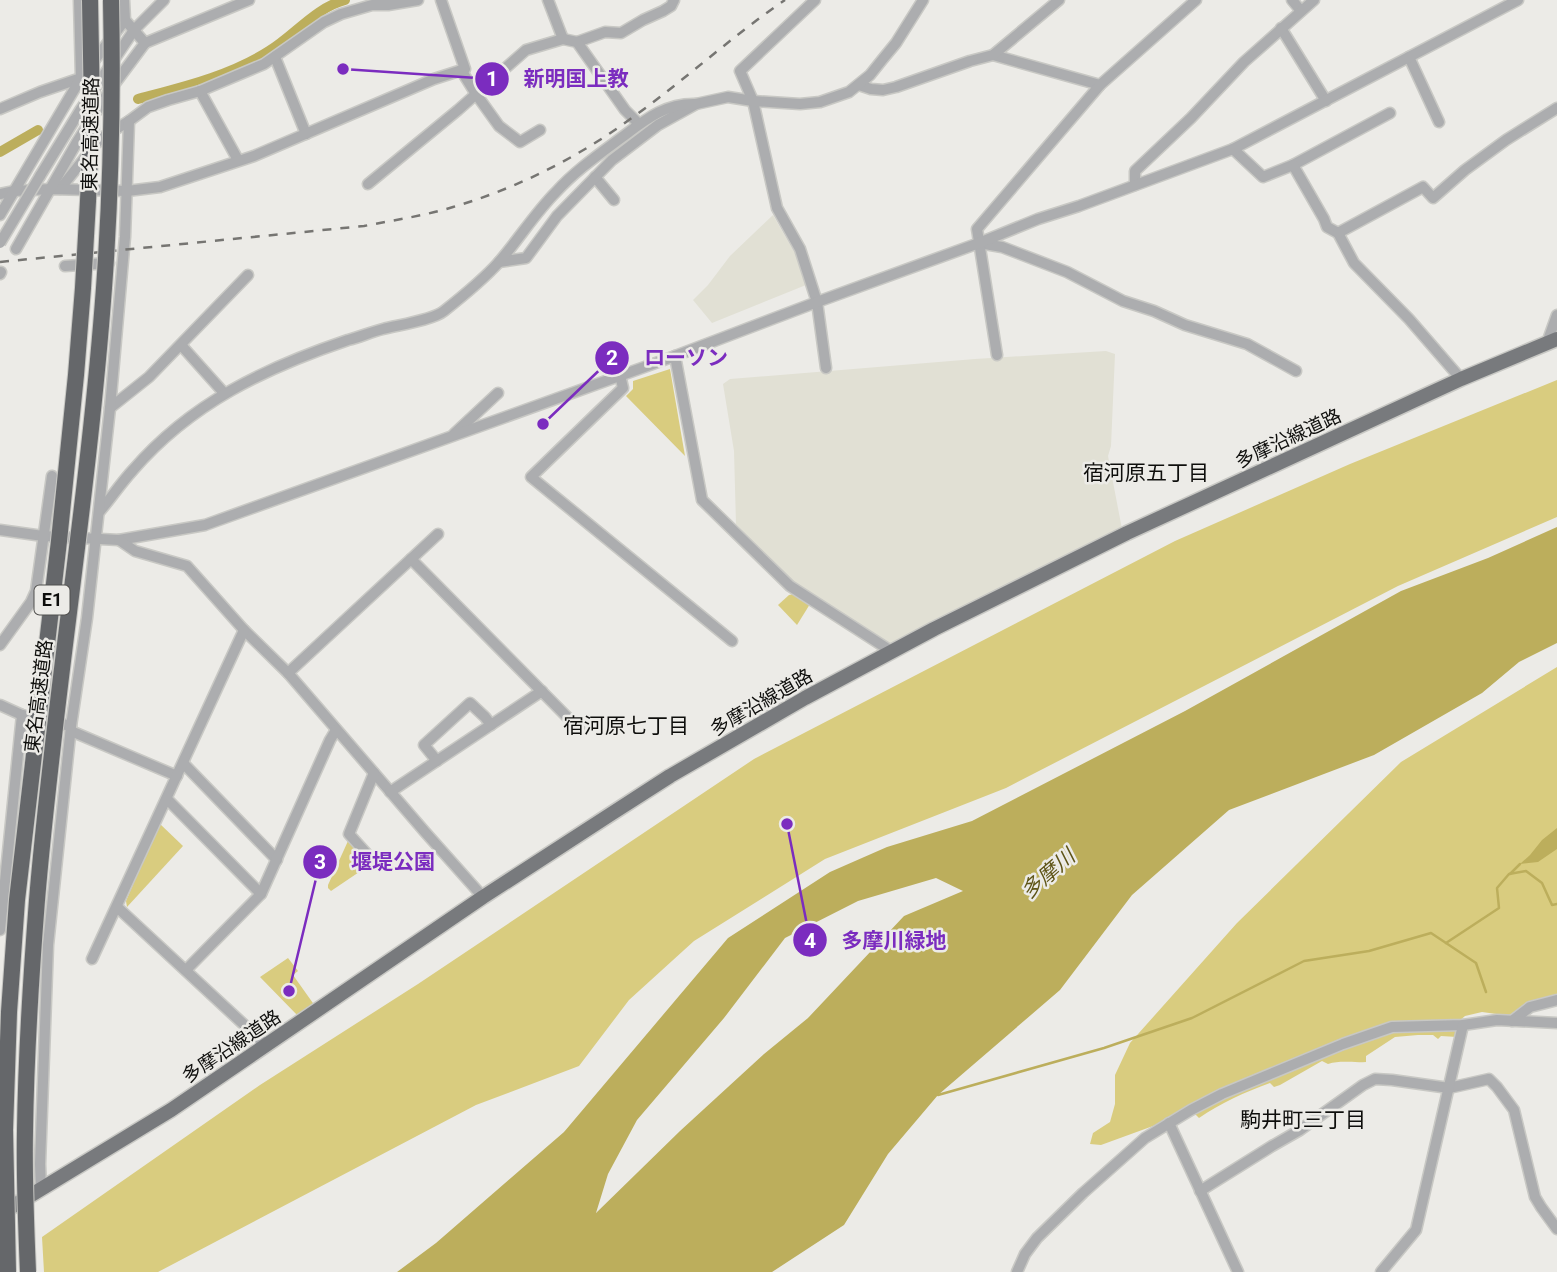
<svg xmlns="http://www.w3.org/2000/svg" width="1557" height="1272" font-family="Roboto,'Noto Sans JP',sans-serif">
<rect width="100%" height="100%" fill="#ecebe7"/>
<g fill="#e1e0d4">
<polygon points="773,215 796,255 806,285 712,323 693,300 708,285 730,256"/>
<polygon points="1106,351 1115,354 1111,446 1108,456 1122,529 889,645 793,584 736,524 734,451 723,384 730,379 975,359"/>
</g>
<g fill="#d9cc7f">
<polygon points="670,369 685,456 626,396 633,389 633,381"/>
<polygon points="1557,380 1557,517 1398,586 1006,788 825,859 694,941 629,1000 579,1066 476,1105 158,1272 44,1272 42,1237 260,1085 418,984 754,759 1175,541 1350,464"/>
<polygon points="794,594 810,604 797,625 778,605 789,595"/>
<polygon points="1557,667 1557,997 1511,1016 1482,1012 1465,1016 1458,1022 1396,1023 1164,1122 1101,1145 1090,1144 1093,1133 1110,1122 1115,1104 1115,1075 1130,1043 1237,923 1401,762"/>
<polygon points="159,823 183,846 127,907 126,901"/>
<polygon points="348,841 353,842 371,864 331,891 328,888 328,885"/>
<polygon points="288,958 298,971 293,975 315,1006 299,1017 260,977"/>
<path d="M1458 1029 1457 1037 1441 1036 1438 1039 1433 1035H1418L1395 1037 1366 1056V1062C1351 1063 1342 1060 1328 1064L1322 1061 1280 1085 1274 1087 1270 1083C1245 1092 1221 1103 1199 1118L1195 1114 1249 1087 1387 1033 1405 1031Z"/>
</g>
<g fill="#bcae5c" fill-rule="evenodd">
<path d="M1557 527V643L1519 662 1482 693 1374 755 1229 810 1132 895 1060 990 938 1095 888 1154 844 1225 772 1272H397L436 1243 564 1132 728 938 830 872 887 847 972 821 1185 711 1401 591 1488 558ZM936 878 963 891 904 916 808 1018 764 1054 680 1131 596 1213 608 1174 637 1120 724 1018 785 938 858 901Z"/>
<polygon points="1557,828 1557,849 1538,862 1520,864 1530,855 1542,840"/>
</g>
<g fill="none" stroke-linecap="round" stroke-linejoin="round">
<g stroke="#bcae5c" stroke-width="2.5">
<polyline points="1510,874 1520,864"/>
<polyline points="1446,943 1499,908 1497,888 1509,874 1526,871 1542,883 1552,905 1557,904"/>
<polyline points="938,1095 1104,1048 1192,1018 1304,961 1369,951 1431,933 1476,963 1486,992"/>
</g>
<g stroke="#bcae5c" stroke-width="10">
<path d="M138 99C183 87 230 76 269 51 295 35 315 8 345 0"/>
<polyline points="0,152 38,130"/>
</g>
<defs>
<g id="minor">
<polyline points="79,0 81,78"/>
<polyline points="548,0 563,39"/>
<polyline points="815,0 740,71 753,101 777,208 800,249 817,302 826,368"/>
<polyline points="1292,0 1301,11"/>
<polyline points="1281,28 1326,101"/>
<polyline points="577,42 605,32 621,33 643,20 663,11 671,6 674,0"/>
<polyline points="145,43 249,0"/>
<polyline points="993,55 1100,85"/>
<polyline points="275,57 306,134"/>
<polyline points="1409,57 1439,122"/>
<polyline points="461,70 476,94 499,126 520,142 540,130"/>
<polyline points="859,85 871,89 883,90 896,87 970,61 993,55 1059,0"/>
<polyline points="200,91 238,160"/>
<polyline points="0,109 40,92 81,78"/>
<polyline points="1233,149 1263,177 1293,165 1390,113"/>
<polyline points="1293,165 1324,219 1327,227 1338,233 1354,263 1409,319 1461,379"/>
<polyline points="40,176 81,109 134,30 164,0"/>
<polyline points="595,177 614,200"/>
<polyline points="368,184 458,110 526,50 563,39 577,42 625,110 639,124"/>
<polyline points="1135,185 1135,171 1191,118 1244,62 1314,0"/>
<polyline points="60,189 100,139 129,121 148,107 168,100 200,91 264,64 324,22 341,14 372,5 388,5 418,0"/>
<polyline points="0,194 14,191 51,189 127,191 160,187 254,156 434,79 465,69 441,0"/>
<polyline points="0,215 81,78 125,20"/>
<polyline points="1338,233 1423,187 1433,198 1465,170 1506,140 1557,108"/>
<polyline points="979,243 1002,247 1067,272 1123,301 1154,311 1185,325 1247,344 1296,371"/>
<polyline points="16,249 77,142 110,90 145,43 125,20 124,0"/>
<polyline points="499,262 526,258 557,216 612,160 658,125 696,104 728,97 753,101 800,104 820,102 849,92 870,75 882,60 896,43 923,0"/>
<polyline points="65,266 109,263"/>
<polyline points="0,274 1,272"/>
<polyline points="1547,343 1557,315"/>
<polyline points="181,345 224,393"/>
<polyline points="997,355 977,229 1100,85 1196,0"/>
<polyline points="675,356 702,500 790,586 891,651"/>
<polyline points="620,375 623,388 531,477 732,641"/>
<polyline points="110,408 149,377 248,275"/>
<polyline points="454,434 498,393"/>
<path d="M100 511C111 498 121 483 133 470 191 403 265 368 348 340 360 337 371 332 383 329 398 325 433 320 444 311 463 296 483 280 499 262 519 239 535 213 556 192 575 171 598 155 621 138 645 120 665 103 696 104"/>
<polyline points="0,530 43,536 119,540 205,525 675,356 817,302 979,243 1038,219 1079,206 1233,149 1518,0"/>
<polyline points="119,540 135,551 187,566 244,630 288,673 425,832 483,897"/>
<polyline points="411,559 579,729"/>
<polyline points="0,645 31,602 36,591 52,476"/>
<polyline points="288,673 438,534"/>
<polyline points="0,705 22,715 71,726"/>
<polyline points="71,731 177,776"/>
<polyline points="437,761 424,745 470,703 485,717 491,725"/>
<polyline points="183,763 277,860"/>
<polyline points="374,773 349,834 376,864"/>
<polyline points="390,792 542,691"/>
<polyline points="167,799 261,894"/>
<polyline points="117,907 267,1046"/>
<polyline points="0,930 22,715"/>
<polyline points="92,959 244,630"/>
<polyline points="186,970 261,894 330,740 336,730"/>
<polyline points="1512,1021 1530,1007 1557,1000"/>
<polyline points="1169,1123 1238,1272"/>
<polyline points="41,1189 40,1164 48,945 71,726 87,618 110,408 125,237 129,121"/>
<polyline points="1200,1191 1272,1146 1300,1130 1363,1085 1375,1079 1392,1080 1449,1088 1489,1079 1497,1087 1514,1110 1535,1197 1541,1207 1557,1229"/>
<polyline points="1017,1272 1025,1254 1037,1238 1083,1193 1145,1138 1191,1110 1222,1094 1343,1044 1392,1027 1463,1025 1497,1020 1557,1023"/>
<polyline points="1381,1272 1416,1230 1463,1025"/>
</g>
<polyline id="major" points="0,1214 171,1110 483,897 611,814 670,776 805,698 934,629 1127,533 1461,379 1557,339"/>
</defs>
<use href="#minor" stroke="#c8c8c4" stroke-width="13"/>
<use href="#major" stroke="#c8c8c4" stroke-width="17"/>
<use href="#minor" stroke="#acadaf" stroke-width="10"/>
<use href="#major" stroke="#787a7d" stroke-width="14"/>
<path stroke="#767572" stroke-width="2.5" stroke-dasharray="9 9" stroke-linecap="butt" d="M0 262 364 226C394 220 424 216 453 207 518 188 579 157 633 117 685 80 732 36 785 0"/>
<defs>
<polyline id="minor-bridge" points="0,243 40,176"/>
<g id="highway-bridge">
<polyline points="8,1272 5,1130 9,1012 17,900 59,541 76,375 83,288 88,201 92,110 90,0"/>
<path d="M28 1272C26 1225 24 1178 25 1131 26 1054 31 977 37 900 54 696 89 493 104 288 111 192 113 96 111 0"/>
</g>
</defs>
<use href="#minor-bridge" stroke="#c8c8c4" stroke-width="13" stroke-linecap="butt"/>
<use href="#highway-bridge" stroke="#c8c8c4" stroke-width="18" stroke-linecap="butt"/>
<use href="#minor-bridge" stroke="#acadaf" stroke-width="10"/>
<use href="#highway-bridge" stroke="#65676a" stroke-width="16"/>
</g>
<g text-anchor="middle" stroke-width="5" stroke-linejoin="round" paint-order="stroke">
<rect fill="#ecebe7" stroke="#51504e" stroke-width="2" x="34.5" y="585.5" width="35" height="29" rx="5"/>
<g font-size="18" font-weight="bold" fill="#0e0e0c">
<text x="52" y="606">E1</text>
</g>
<g font-size="19" fill="#0e0e0c" stroke="#ecebe7">
<text transform="translate(90 134) rotate(-89)" y="7">東名高速道路</text>
<text transform="translate(1288 438) rotate(-25)" y="7">多摩沿線道路</text>
<text transform="translate(38 696) rotate(-83)" y="7">東名高速道路</text>
<text transform="translate(761 702) rotate(-30)" y="7">多摩沿線道路</text>
<text transform="translate(231 1046) rotate(-34)" y="7">多摩沿線道路</text>
</g>
<g font-size="21" fill="#0e0e0c" stroke="#ecebe7">
<text x="1146" y="480">宿河原五丁目</text>
<text x="626" y="733">宿河原七丁目</text>
<text x="1303" y="1127">駒井町三丁目</text>
</g>
<g font-size="21" font-style="italic" fill="#5e5416" stroke="#ecebe7">
<text transform="translate(1048 874) rotate(-41)" y="7">多摩川</text>
</g>
</g>
<path fill="none" stroke="#7b2cbf" stroke-width="2.5" d="M343 69L492 79M543 424L612 358M289 991L320 862M787 824L810 940"/>
<g fill="#7b2cbf" stroke="#ecebe7" stroke-width="2.5">
<circle cx="343" cy="69" r="7"/>
<circle cx="543" cy="424" r="7"/>
<circle cx="289" cy="991" r="7"/>
<circle cx="787" cy="824" r="7"/>
<circle cx="492" cy="79" r="18"/>
<circle cx="612" cy="358" r="18"/>
<circle cx="320" cy="862" r="18"/>
<circle cx="810" cy="940" r="18"/>
</g>
<g font-size="21" text-anchor="middle" font-weight="bold" fill="#fff">
<text x="492" y="86">1</text>
<text x="612" y="365">2</text>
<text x="320" y="869">3</text>
<text x="810" y="948">4</text>
</g>
<g font-size="21" text-anchor="middle" font-weight="bold" fill="#7b2cbf" stroke="#ecebe7" stroke-width="5" stroke-linejoin="round" paint-order="stroke">
<text x="576" y="86">新明国上教</text>
<text x="686" y="365">ローソン</text>
<text x="393" y="869">堰堤公園</text>
<text x="894" y="948">多摩川緑地</text>
</g>
</svg>
